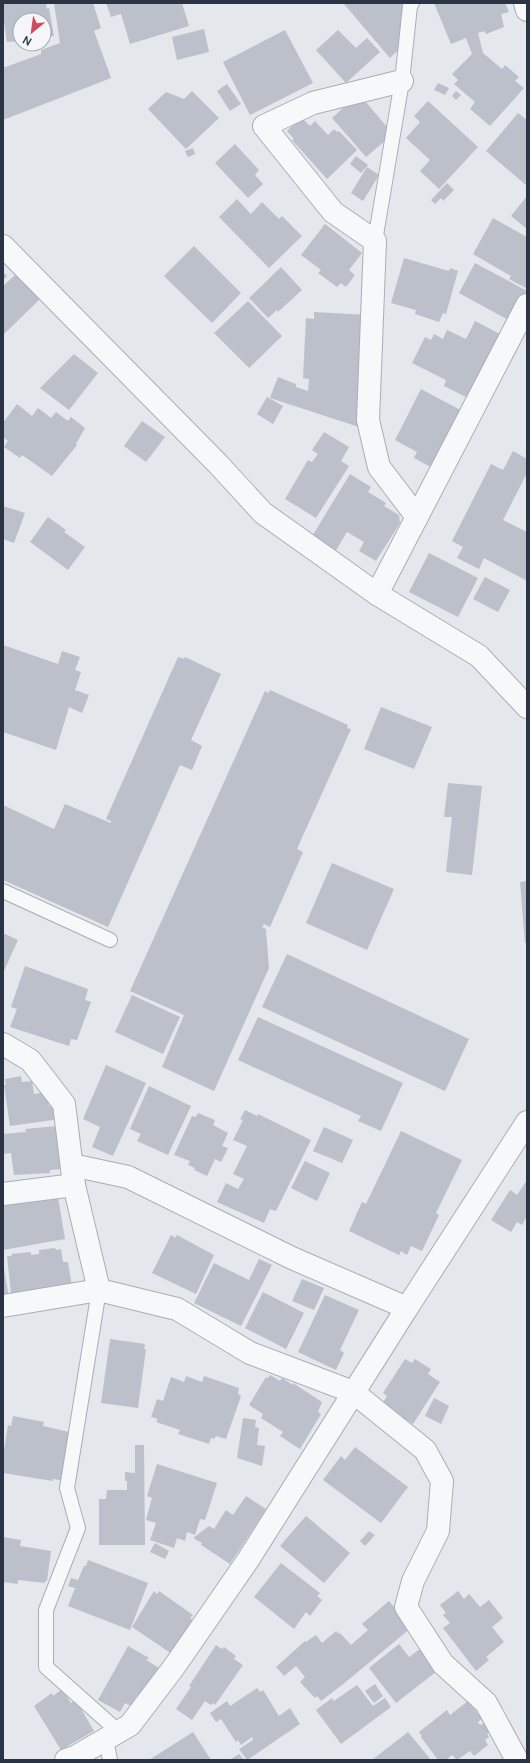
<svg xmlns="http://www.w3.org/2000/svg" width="530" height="1763" font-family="Manrope,sans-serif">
<rect width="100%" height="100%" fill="#e4e7ec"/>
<g fill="#bbc0ca">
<polygon points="3,3 46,3 47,9 49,8 54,36 44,37 44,20 20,20 20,41 7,42 3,15"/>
<polygon points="54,3 93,3 101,28 94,31 111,78 3,120 3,68 41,54 41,50 60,43"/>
<polygon points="106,3 182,3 189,26 130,44 121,14 111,17"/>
<polygon points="346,3 408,3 405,31 400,31 400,48 390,58 344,4"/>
<polygon points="434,3 505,3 509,12 501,14 504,27 486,34 484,31 478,33 483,53 502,69 505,65 519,77 515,81 524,88 490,126 470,109 475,102 454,84 458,80 452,74 472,54 466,38 451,44"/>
<polygon points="204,29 209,52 177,60 172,37"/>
<polygon points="285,30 313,83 250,115 223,62"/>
<polygon points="338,30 356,48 367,38 380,52 346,83 316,50"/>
<polygon points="438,83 449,88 445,95 434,90"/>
<polygon points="227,84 241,104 230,111 217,91"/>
<polygon points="192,91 219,118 186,149 148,109 166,92 184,99"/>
<polygon points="456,91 461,95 456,100 452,96"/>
<polygon points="365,101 393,134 366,157 332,118 345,106"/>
<polygon points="428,101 478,147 439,189 420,171 430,160 406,138 420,122 414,116"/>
<polygon points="518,113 527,120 527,186 486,151"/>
<polygon points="301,117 310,126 315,121 328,135 334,129 337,132 339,131 357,150 327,179 292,140 294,139 287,131"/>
<polygon points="235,144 259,170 255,175 263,184 248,198 215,163"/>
<polygon points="193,148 195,154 188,157 185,151"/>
<polygon points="356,156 368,165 361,173 350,164"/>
<polygon points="367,167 379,175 363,201 351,193"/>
<polygon points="447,183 454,190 443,201 441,198 435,204 431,200"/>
<polygon points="527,196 527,229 511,216"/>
<polygon points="237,199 251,214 262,202 279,219 282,216 302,236 269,268 219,217"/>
<polygon points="493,218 527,237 526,288 509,279 511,276 473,254"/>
<polygon points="325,224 362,253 349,270 355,275 346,287 341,283 337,287 318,273 321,270 301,255"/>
<polygon points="194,246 241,293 212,323 164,276"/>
<polygon points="404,258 449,271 450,268 458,271 446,314 443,313 439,322 415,314 416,310 391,303"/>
<polygon points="475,263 527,291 510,321 459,293"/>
<polygon points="281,267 302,290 278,312 277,310 268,318 249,298"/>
<polygon points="3,272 7,276 3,280"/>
<polygon points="15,275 40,299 3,335 3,286"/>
<polygon points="248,301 282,336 249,368 214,333"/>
<polygon points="314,312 368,315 365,429 270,398 278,377 296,384 296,387 308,391 309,379 303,378 306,318 314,319"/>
<polygon points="475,321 500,334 468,398 444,386 446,380 412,363 425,337 431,340 434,334 443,339 447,330 466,339"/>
<polygon points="74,354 98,373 69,410 40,388"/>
<polygon points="421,389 466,413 436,470 414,458 417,452 395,440"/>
<polygon points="267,397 283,406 273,424 257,414"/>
<polygon points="17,404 32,416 38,408 51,418 56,412 68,421 71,417 85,428 76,444 77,445 52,476 22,455 20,458 4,447 8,441 3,437 3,423"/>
<polygon points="142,421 165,437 146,462 124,446"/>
<polygon points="324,432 349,447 341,461 349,466 316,518 285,499 308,460 312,462 318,454 312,450"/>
<polygon points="513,451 527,459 527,473 503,520 527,532 527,581 484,558 479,569 457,558 463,547 452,541 491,464 503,470"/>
<polygon points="350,474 371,487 368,492 386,503 384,506 399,515 400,523 376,561 359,551 364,542 347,532 335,552 311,538"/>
<polygon points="3,506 25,513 14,543 3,539"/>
<polygon points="48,517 66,530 64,532 85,547 68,570 30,542"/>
<polygon points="429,553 478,578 458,617 409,592"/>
<polygon points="485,577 510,590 498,612 473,599"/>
<polygon points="3,645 58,664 62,651 80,657 75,670 81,672 75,690 89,695 82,713 69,707 56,750 3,732"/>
<polygon points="178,657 184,659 185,657 221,674 191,740 202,746 192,770 180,765 108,927 3,880 3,805 54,829 65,804 111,823 111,821 106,819"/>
<polygon points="270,690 348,725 347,728 351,729 297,849 303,852 270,927 264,924 262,927 266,929 269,968 214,1091 162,1067 184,1015 130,991 265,691 269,693"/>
<polygon points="381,707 432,727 414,769 364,749"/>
<polygon points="448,783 482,786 472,875 446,872 452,817 444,817"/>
<polygon points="332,863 394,889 367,950 306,923"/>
<polygon points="527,881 527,943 525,943 520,882"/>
<polygon points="3,933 18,940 3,973"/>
<polygon points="287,954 469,1039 445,1091 262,1007"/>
<polygon points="25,966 88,989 85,1000 91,1002 77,1040 71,1039 69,1046 10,1027 17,1009 11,1007"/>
<polygon points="132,995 180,1017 163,1054 115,1032"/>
<polygon points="258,1017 403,1083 381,1131 358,1121 361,1116 238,1060"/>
<polygon points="106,1065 146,1083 113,1156 92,1147 100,1127 83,1119"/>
<polygon points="21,1076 22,1082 32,1081 34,1094 47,1092 49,1106 58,1105 60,1119 10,1126 4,1085 6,1085 5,1079"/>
<polygon points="149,1086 191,1106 168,1155 137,1141 141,1134 130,1129"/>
<polygon points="245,1110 257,1116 258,1114 311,1140 276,1211 270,1209 264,1223 217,1202 226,1183 238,1189 244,1179 233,1174 247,1146 233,1140 243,1120 240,1119"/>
<polygon points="198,1113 215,1120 213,1125 228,1133 222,1146 228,1148 221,1162 215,1159 207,1176 194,1170 195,1168 188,1165 190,1161 174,1155 192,1116 196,1117"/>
<polygon points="57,1126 62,1169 50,1170 50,1173 14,1175 11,1153 3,1154 3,1134 26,1132 25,1129"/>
<polygon points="324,1127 353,1140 342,1163 313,1151"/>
<polygon points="401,1131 462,1160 436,1213 439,1215 422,1251 411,1246 407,1255 401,1251 399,1255 349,1231 362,1202 366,1204"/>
<polygon points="305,1161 330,1173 317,1201 291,1188"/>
<polygon points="527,1180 527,1216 522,1225 517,1222 511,1232 491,1220 510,1190 517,1195"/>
<polygon points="58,1197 65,1239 3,1250 3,1206"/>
<polygon points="171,1235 175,1238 177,1235 214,1255 196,1294 152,1273"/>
<polygon points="55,1248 56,1250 61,1249 63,1262 68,1262 72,1287 14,1296 13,1293 11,1293 7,1256 12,1256 11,1254 31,1252 31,1255 39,1254 39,1250"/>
<polygon points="259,1259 272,1265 241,1326 194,1303 214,1263 249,1280"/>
<polygon points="3,1262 9,1299 3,1300"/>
<polygon points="302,1279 324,1288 314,1310 292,1301"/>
<polygon points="263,1292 304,1313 286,1349 245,1328"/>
<polygon points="325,1295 359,1310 340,1350 344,1353 336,1370 298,1352"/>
<polygon points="110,1339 145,1344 144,1349 146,1349 138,1408 101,1403"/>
<polygon points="405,1359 412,1363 415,1359 431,1369 428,1374 440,1382 413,1424 382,1404 387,1396 383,1393"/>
<polygon points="270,1375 280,1381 282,1378 293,1385 293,1383 322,1402 318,1412 321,1414 300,1449 280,1436 283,1432 261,1418 263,1414 249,1405 266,1377 268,1378"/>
<polygon points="186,1376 202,1382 204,1376 239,1388 238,1394 241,1396 226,1439 216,1436 214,1439 211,1438 209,1444 178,1434 180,1430 156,1422 158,1419 151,1417 157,1399 163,1401 171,1377 184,1382"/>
<polygon points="434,1398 449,1406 441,1424 425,1416"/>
<polygon points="13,1416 44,1422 43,1426 73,1433 65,1481 53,1479 53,1481 3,1473 3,1457 8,1425 11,1426"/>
<polygon points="243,1418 256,1420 255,1427 259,1428 257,1445 265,1446 262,1466 237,1458"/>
<polygon points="135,1445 144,1445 145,1545 99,1545 99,1499 106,1499 107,1490 127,1490 127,1481 125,1481 125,1472 135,1473"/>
<polygon points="355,1447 408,1487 381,1523 323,1480 341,1456 345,1460"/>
<polygon points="157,1464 217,1483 205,1520 200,1519 195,1535 187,1532 185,1541 177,1538 174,1548 150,1540 156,1523 146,1520 152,1498 147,1496"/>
<polygon points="246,1496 266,1509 230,1564 201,1545 202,1543 193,1538 209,1526 214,1529 226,1510 233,1515"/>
<polygon points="306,1516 350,1553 324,1583 280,1546"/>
<polygon points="369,1531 375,1535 365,1546 360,1541"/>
<polygon points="3,1537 21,1540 20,1546 51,1551 47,1581 45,1581 45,1583 18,1580 18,1584 3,1582"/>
<polygon points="155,1543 169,1551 165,1559 150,1552"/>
<polygon points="88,1560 148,1583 130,1630 68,1606 75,1588 68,1586 71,1578 78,1580 84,1566 86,1566"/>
<polygon points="281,1563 320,1593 317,1596 322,1600 310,1616 306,1612 294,1629 254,1597"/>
<polygon points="154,1591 157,1594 159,1591 193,1615 190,1618 195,1621 172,1654 132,1627"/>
<polygon points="458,1591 464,1599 469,1594 480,1607 489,1600 503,1618 492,1627 504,1642 486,1657 489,1660 476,1671 443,1628 450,1623 443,1615 446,1613 440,1605"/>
<polygon points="389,1601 411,1628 342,1685 321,1701 317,1696 315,1698 300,1682 305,1677 296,1666 284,1676 276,1667 305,1641 306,1642 316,1635 322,1643 336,1631 339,1634 340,1633 351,1645 368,1630 362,1624"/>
<polygon points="399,1644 409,1657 424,1646 441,1668 396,1703 369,1668"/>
<polygon points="216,1645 222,1649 224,1647 236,1656 234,1659 243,1665 215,1705 213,1703 211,1705 205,1701 192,1720 176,1709 191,1687 189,1686"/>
<polygon points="128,1646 149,1658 146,1660 159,1668 148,1688 145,1686 139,1697 137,1695 131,1706 125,1703 120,1712 98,1700"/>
<polygon points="375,1684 383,1696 374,1703 365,1691"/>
<polygon points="357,1685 373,1706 385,1698 391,1707 341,1744 316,1710 332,1698 334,1701"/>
<polygon points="257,1688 260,1692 263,1690 279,1716 290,1708 300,1724 247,1760 239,1749 253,1740 252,1737 241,1745 238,1740 236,1742 221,1719 216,1722 210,1713 227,1701 230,1706"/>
<polygon points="62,1689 71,1703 76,1700 94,1731 61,1750 34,1706 52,1693 53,1696"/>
<polygon points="468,1701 482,1719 478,1722 480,1725 484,1723 491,1731 487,1734 489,1737 485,1740 488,1745 474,1756 470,1751 457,1760 452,1755 446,1760 438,1760 421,1737 422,1736 419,1732 447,1710 450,1715"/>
<polygon points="193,1732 211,1760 149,1760"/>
<polygon points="408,1732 431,1760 372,1760"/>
<polygon points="239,1754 244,1760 230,1760"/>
</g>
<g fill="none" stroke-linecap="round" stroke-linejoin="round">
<defs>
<g id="lane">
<polyline points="375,241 402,81 410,6 412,3"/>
<polyline points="3,891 110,940"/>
<polyline points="99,1290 67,1488 78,1528 46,1610 46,1667 119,1732"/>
<polyline points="106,1739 110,1760"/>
</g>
<g id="street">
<polyline points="525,3 527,10"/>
<polyline points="402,81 313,103 264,126 333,212 375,241 368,420 379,467 417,517"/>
<polyline points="3,246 218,464 263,513 377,594 479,656 527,707"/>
<polyline points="377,594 527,305"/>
<polyline points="3,1044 30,1060 64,1104 74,1185 99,1290"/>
<polyline points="72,1165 128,1177 292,1258 407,1308 527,1122"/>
<polyline points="3,1194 74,1185"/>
<polyline points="3,1306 99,1290 177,1309 250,1353 353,1392 425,1450 442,1481 438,1531 413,1581 406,1607 443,1664 486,1703 517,1760"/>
<polyline points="66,1760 75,1757 130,1725 174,1667 248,1560 407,1308"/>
</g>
</defs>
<use href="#lane" stroke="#a9aeb7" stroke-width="16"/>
<use href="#street" stroke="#a9aeb7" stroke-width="24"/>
<use href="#lane" stroke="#f7f8fa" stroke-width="14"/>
<use href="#street" stroke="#f7f8fa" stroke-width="22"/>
</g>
<rect width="530" height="1763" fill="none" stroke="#2b3445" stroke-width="8"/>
<g transform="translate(32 32) rotate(209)"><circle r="19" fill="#f4f6f9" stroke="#a4a8b1"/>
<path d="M0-3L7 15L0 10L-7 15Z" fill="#d1495b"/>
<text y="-6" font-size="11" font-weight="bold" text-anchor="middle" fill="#2b3445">N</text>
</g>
</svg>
